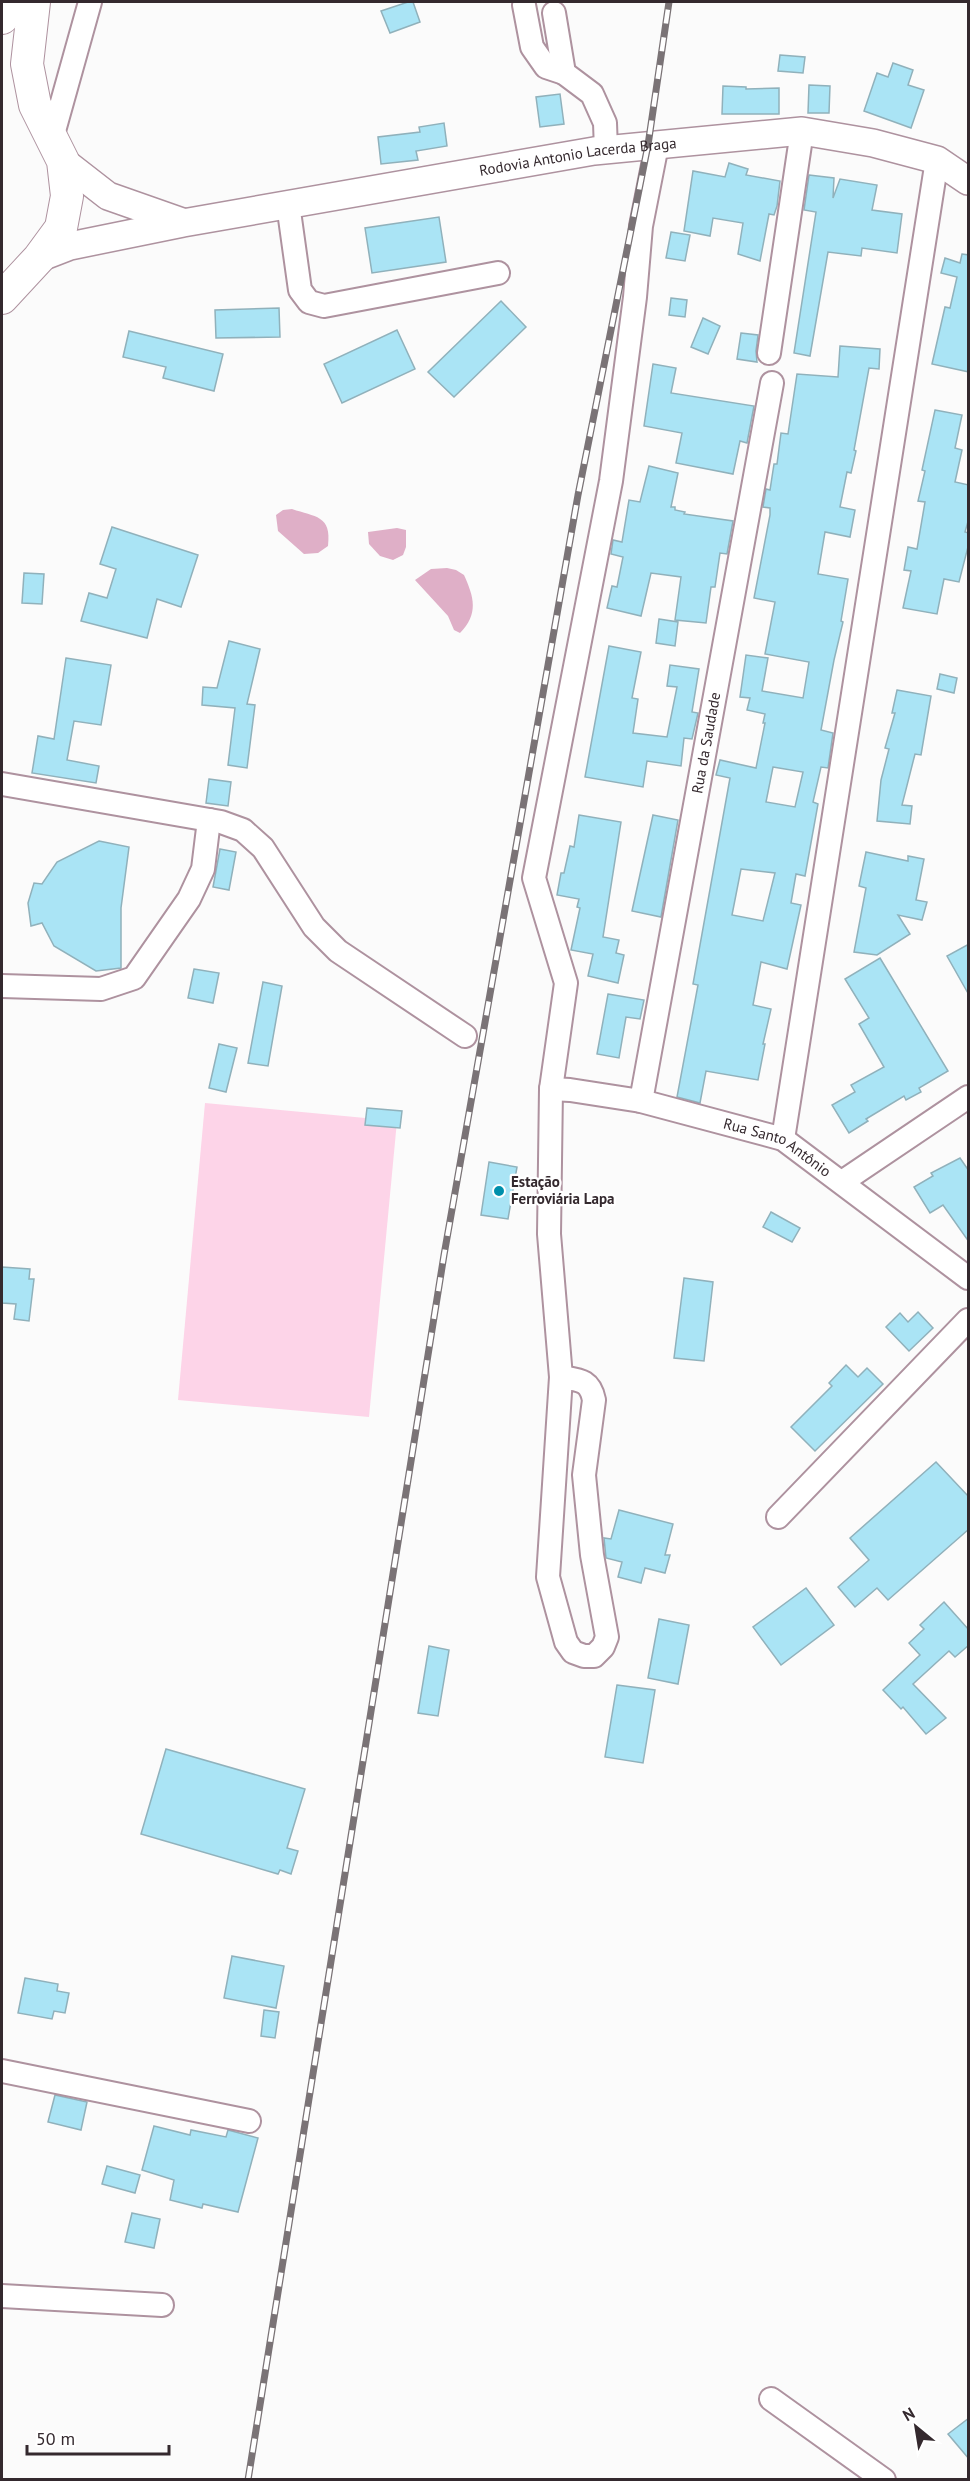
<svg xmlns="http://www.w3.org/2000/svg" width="970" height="2481" font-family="'PT Sans',sans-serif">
<rect width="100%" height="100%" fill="#fbfbfb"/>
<polygon fill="#fdd4e8" points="205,1103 397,1121 369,1417 178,1400"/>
<g fill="#dfafc7">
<path d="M292 509C315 517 332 515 328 546L318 553 304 554 278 531 276 515 283 510Z"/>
<polygon points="397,528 406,530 406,547 403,555 393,560 380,556 369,544 368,532"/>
<path d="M447 568 456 570 464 575C474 597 479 614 460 633L454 630 448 616 415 580 431 569Z"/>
</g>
<g fill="#aae4f5" stroke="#90b1bb" stroke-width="1.5" fill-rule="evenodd">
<polygon points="408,2 413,2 420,22 390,33 381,11"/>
<polygon points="780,55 805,57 803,73 778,71"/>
<polygon points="893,63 913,70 908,85 924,90 911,128 864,111 877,73 888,77"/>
<polygon points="809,85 830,86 829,113 808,113"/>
<polygon points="723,86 746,87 746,89 779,88 779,114 722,114"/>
<polygon points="560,94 564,124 540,127 536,97"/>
<polygon points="444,123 447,146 416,151 418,160 381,164 378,137 420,132 419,127"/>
<polygon points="729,163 748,169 746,175 780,181 777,206 774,215 769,214 760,261 738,254 743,223 713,218 710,236 684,231 693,171 725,177"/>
<polygon points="809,175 834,178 833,198 840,179 877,185 872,210 902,214 897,253 862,248 861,256 828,252 810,356 794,353 816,212 804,210"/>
<polygon points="439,217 446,262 372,273 365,228"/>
<polygon points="671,232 690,235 685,261 666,258"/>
<polygon points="962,254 969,255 969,372 932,364 945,307 950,308 957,277 941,273 945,258 960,263"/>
<polygon points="671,298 687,300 685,317 669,315"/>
<polygon points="501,301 526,327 454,397 428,372"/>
<polygon points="279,308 280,337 216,338 215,310"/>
<polygon points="703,318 720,326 708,354 691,347"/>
<polygon points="397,330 415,369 342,403 324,364"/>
<polygon points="129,331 223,354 214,391 163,378 166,367 123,357"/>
<polygon points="741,333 758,335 756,351 757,362 737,359"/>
<path d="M840 346 880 349 879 369 869 368 854 450 856 451 851 473 847 472 840 507 855 510 850 537 825 532 818 574 848 579 841 621 843 622 834 660 821 730 833 733 828 768 821 767 813 802 818 804 805 876 796 874 791 903 801 905 787 969 761 962 753 1005 771 1009 763 1044H765L758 1080 706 1071 700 1103 677 1097 698 985 693 984 730 778 716 775 720 760 756 768 765 723H763L765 714 747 710 750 698 740 697 746 655 768 658 762 691 803 698 809 662 765 654 775 602 754 598 770 515V508L763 507 766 489 770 490 774 464H777L781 433 788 434 797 374 838 377ZM773 767 803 772 795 807 766 802ZM741 869 775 873 763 921 732 915Z"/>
<polygon points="653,364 676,368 671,393 754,406 747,443 740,441 733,474 676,463 682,433 644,426"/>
<polygon points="935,410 962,415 955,448 962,450 955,482 969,485 969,518 965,532 969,533 969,543 959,582 944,579 937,614 903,608 911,571 904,570 908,547 917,549 925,502 918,501 925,471 922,470"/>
<polygon points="649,466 678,473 671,507 675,507 675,510 685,512 684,514 733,521 727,554 720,553 715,587 711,587 706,623 675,620 681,577 651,573 641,616 607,608 612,586 617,587 623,557 611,554 613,540 622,542 629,500 640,502"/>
<polygon points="112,527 198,555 181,607 157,599 147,638 81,621 89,593 107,598 116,569 100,564"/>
<polygon points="24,573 44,574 42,604 22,603"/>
<polygon points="659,619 678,622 675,646 656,643"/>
<polygon points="229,641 260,649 247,704 255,705 247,768 228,765 235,708 202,705 203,687 217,688"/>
<polygon points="609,646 641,652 632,698 638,699 633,733 667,737 677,687 667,686 670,665 699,669 692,712 698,713 692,739 684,738 681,766 647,761 643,787 585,777"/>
<polygon points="66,658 111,665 101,725 74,721 67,760 99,766 96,783 32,773 38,736 54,739"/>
<polygon points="940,674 957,678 954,693 937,689"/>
<polygon points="897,690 931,696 921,755 915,754 902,805 912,806 910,824 877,821 881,780 889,749 885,748 895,713 892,713"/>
<polygon points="209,779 231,782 228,806 206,803"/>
<polygon points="579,815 621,822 603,937 619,940 616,953 624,955 618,983 588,976 593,954 571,950 580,908 577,907 579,899 557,895 561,873 564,873 570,846 574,847"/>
<polygon points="653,815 678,820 661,917 632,911"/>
<polygon points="99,841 129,847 121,908 121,968 96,971 54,946 42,923 31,926 28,903 34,883 42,884 57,862"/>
<polygon points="220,849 236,852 229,890 213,887"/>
<polygon points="866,852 908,861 908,856 924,859 916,900 927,902 922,920 898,915 910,934 877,955 854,952 866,888 859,886"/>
<polygon points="969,944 969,995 947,956"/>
<polygon points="880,958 948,1071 919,1088 921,1092 906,1100 904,1096 866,1119 868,1121 849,1133 832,1105 855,1092 851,1085 884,1067 859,1024 869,1018 845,979"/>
<polygon points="194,969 219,973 213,1003 188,998"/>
<polygon points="263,982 282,986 268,1066 248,1063"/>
<polygon points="608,994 644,1000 640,1019 626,1017 619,1058 597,1054"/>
<polygon points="219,1044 237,1048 226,1092 209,1088"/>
<polygon points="367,1108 402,1111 400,1128 365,1125"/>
<polygon points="960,1158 969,1171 969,1242 943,1205 930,1213 914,1187 933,1176 931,1173"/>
<polygon points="489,1162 517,1167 508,1219 481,1215"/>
<polygon points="771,1212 800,1228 792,1242 763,1227"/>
<polygon points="2,1267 30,1269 29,1279 34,1279 29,1321 14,1319 16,1304 2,1303"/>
<polygon points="684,1278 713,1282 704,1361 674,1358"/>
<polygon points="918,1312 933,1328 909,1351 886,1327 900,1313 908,1322"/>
<polygon points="846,1365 858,1377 867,1368 883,1384 815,1451 791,1427 832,1386 829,1383"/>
<polygon points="936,1462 969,1497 969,1529 888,1600 877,1588 855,1607 838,1587 869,1560 850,1538"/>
<polygon points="619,1510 673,1524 665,1555 670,1555 665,1573 645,1568 641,1583 618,1577 622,1562 606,1558 604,1538 611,1539"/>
<polygon points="806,1588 834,1625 781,1665 753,1627"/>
<polygon points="944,1602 969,1630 969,1645 955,1657 949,1651 913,1684 946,1718 926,1734 903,1707 901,1709 883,1690 920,1655 909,1643 924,1629 920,1625"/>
<polygon points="659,1619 689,1625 678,1684 648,1678"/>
<polygon points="429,1646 449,1650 438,1716 418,1713"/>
<polygon points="617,1685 655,1690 643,1763 605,1757"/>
<polygon points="166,1749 305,1789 287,1848 298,1851 291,1874 280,1870 278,1874 141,1834"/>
<polygon points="232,1956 284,1966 276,2008 224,1998"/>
<polygon points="25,1978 58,1984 57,1991 69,1993 65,2013 54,2011 52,2019 18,2013"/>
<polygon points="264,2010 279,2012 275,2038 261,2036"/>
<polygon points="55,2095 87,2102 81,2130 48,2122"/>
<polygon points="154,2126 190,2135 191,2130 226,2137 228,2130 258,2138 238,2212 203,2204 202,2208 170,2200 174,2180 142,2170"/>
<polygon points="107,2166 140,2175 135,2193 102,2184"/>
<polygon points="132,2213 160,2219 154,2248 125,2242"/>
<polygon points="969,2418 969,2459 948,2434"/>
</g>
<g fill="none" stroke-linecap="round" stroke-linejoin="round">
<defs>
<g id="minor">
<polyline points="524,5 532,47 546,67 564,73"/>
<polyline points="554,13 564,73 592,94 605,123 606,150"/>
<polyline points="52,138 90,2"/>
<polyline points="288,204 300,290 309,302 324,306 498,273"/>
<polyline points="769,353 802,131"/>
<polyline points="2,784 221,822 243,830 263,848 314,927 338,951 465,1036"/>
<polyline points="2,986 101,989 134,978 189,899 203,869 209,820"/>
<path id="s1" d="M551 1089 570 1090 641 1101 783 1139 968 1278"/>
<path id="s2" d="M641 1101 772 383"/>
<polyline points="783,1139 937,160"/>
<polyline points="842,1182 968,1097"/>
<polyline points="561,1377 549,1234 551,1089 566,983 534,878 611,481 635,297 641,226 657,145"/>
<path d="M561 1377C580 1380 590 1380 594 1400L584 1475 592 1555 607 1637 603 1647 594 1656H584L573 1652 566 1642 548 1577Z"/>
<polyline points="778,1517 968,1320"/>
<polyline points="2,2071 249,2121"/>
<polyline points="2,2296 162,2305"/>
<polyline points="771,2399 884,2480"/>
</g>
<g id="major">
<polyline points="63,161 108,196 182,222"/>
<path id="s3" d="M39 258 70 246 183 223 594 151 802 131 873 143 937 160 968 181"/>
</g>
<g id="highway">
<polyline points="2,18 6,2"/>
<polyline points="2,298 39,258 61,228 67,196 63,161 35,105 27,64 34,2"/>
</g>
</defs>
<use href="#minor" stroke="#ae929f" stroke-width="26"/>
<use href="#major" stroke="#ae929f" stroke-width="30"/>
<use href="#highway" stroke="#ae929f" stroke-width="34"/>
<use href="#minor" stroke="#fff" stroke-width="22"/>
<use href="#major" stroke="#fff" stroke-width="27"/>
<use href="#highway" stroke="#fff" stroke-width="32"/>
<defs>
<polyline id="rail" points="248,2480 444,1255 578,495 648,145 669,2"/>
</defs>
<use href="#rail" stroke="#7a7376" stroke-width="7"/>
<use href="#rail" stroke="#fff" stroke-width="4.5" stroke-dasharray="14" stroke-linecap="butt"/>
</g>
<circle fill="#008fab" stroke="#fff" stroke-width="2" cx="499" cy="1191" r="6"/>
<g text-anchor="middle" stroke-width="4.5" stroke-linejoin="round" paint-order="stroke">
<g font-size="15" fill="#34292e" stroke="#fff">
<text dy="5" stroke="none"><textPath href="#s3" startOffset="549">Rodovia Antonio Lacerda Braga</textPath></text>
<text dy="5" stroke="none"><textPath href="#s2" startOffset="364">Rua da Saudade</textPath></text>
<text dy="5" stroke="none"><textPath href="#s1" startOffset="236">Rua Santo Antônio</textPath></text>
</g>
<g font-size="15" font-weight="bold" fill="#34292e" stroke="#fff" text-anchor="start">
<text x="511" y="1187">Estação<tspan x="511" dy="17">Ferroviária Lapa</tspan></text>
</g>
</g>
<rect width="970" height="2481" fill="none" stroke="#34292e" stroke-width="6"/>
<g transform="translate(916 2427) rotate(330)" stroke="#ffffff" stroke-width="4.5" paint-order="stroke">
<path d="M0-4.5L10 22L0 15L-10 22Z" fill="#34292e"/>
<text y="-9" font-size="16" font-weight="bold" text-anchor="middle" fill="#34292e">N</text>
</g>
<path d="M27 2445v9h142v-9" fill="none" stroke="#34292e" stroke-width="3"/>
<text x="36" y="2445" font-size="18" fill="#34292e" stroke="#ffffff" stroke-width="4.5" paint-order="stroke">50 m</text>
</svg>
